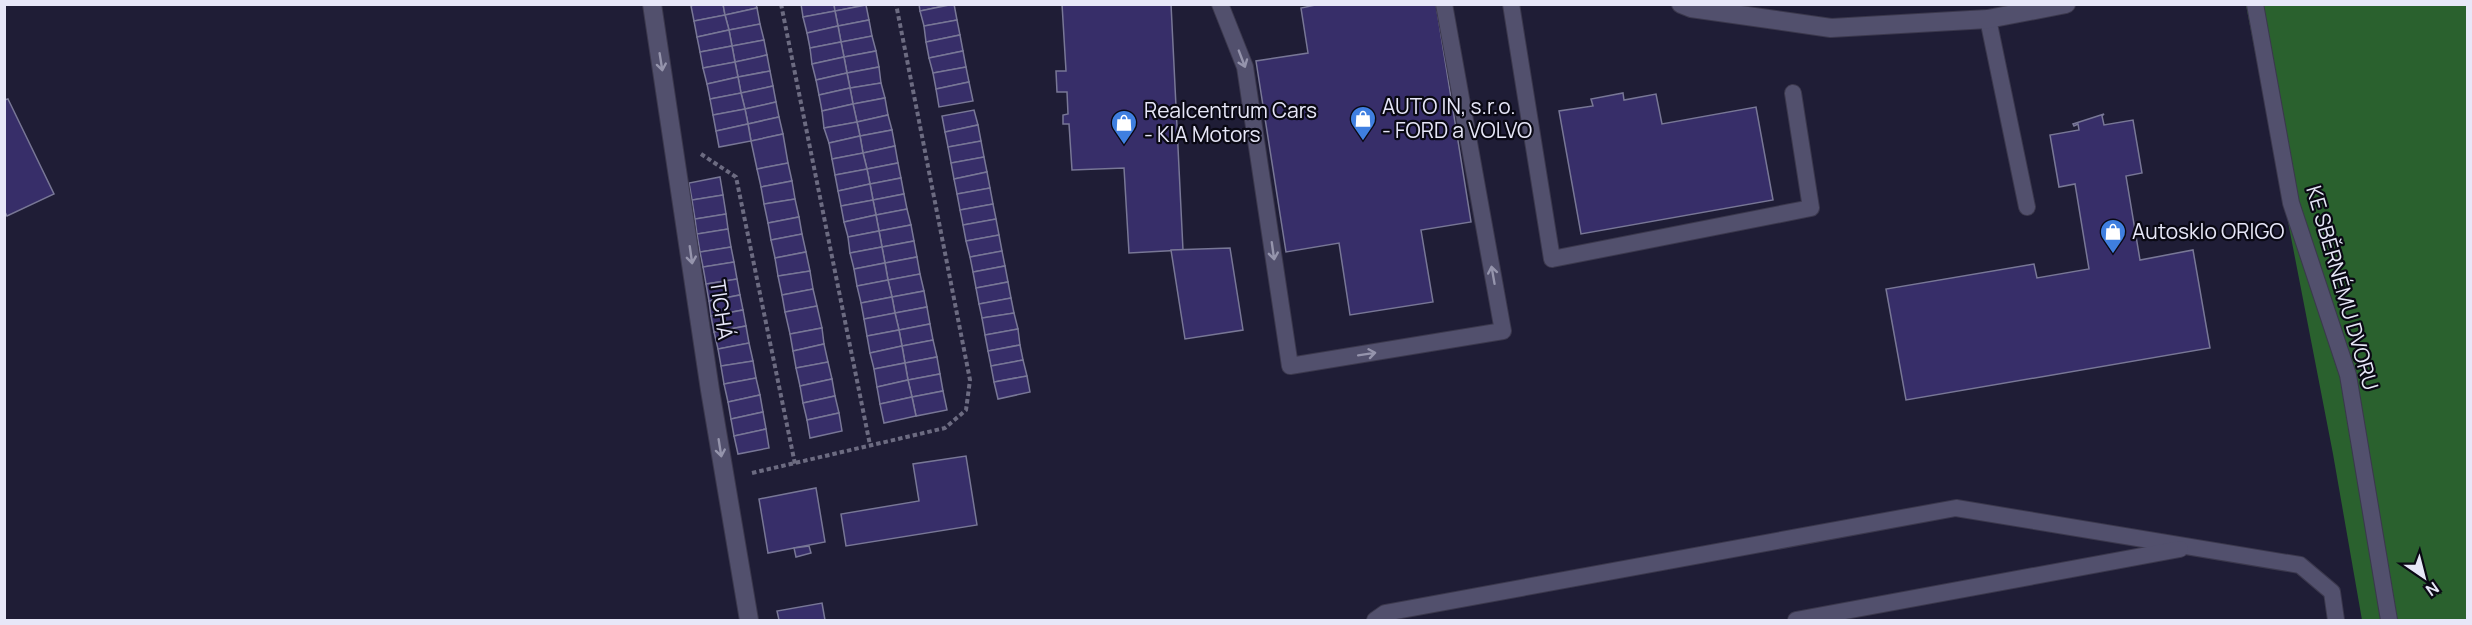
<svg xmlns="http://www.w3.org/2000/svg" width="2472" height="625" font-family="Manrope,sans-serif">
<rect width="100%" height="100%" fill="#1f1d36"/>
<polygon fill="#2a612e" points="2246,5 2467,5 2467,620 2362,620 2333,454"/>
<g fill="#372e69" stroke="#787796" stroke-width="1.5">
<polygon points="696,4 723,4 725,15 694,21 691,6"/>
<polygon points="723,4 756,4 757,8 725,15"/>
<polygon points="801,4 834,4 835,11 803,17"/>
<polygon points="834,4 866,4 866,5 835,11"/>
<polygon points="919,4 954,4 920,11"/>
<polygon points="954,4 957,20 924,26 920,11"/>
<polygon points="1062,4 1171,4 1183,250 1129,253 1124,168 1072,170 1069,124 1063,124 1063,115 1068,114 1067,92 1057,92 1056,71 1066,71"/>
<polygon points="1320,4 1436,4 1471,222 1421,230 1433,302 1350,315 1339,243 1286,252 1256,61 1308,53 1301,8"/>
<polygon points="866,5 869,20 838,26 835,11"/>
<polygon points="757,8 760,24 729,30 725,15"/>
<polygon points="835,11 838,26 807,33 803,17"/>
<polygon points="725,15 729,30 697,37 694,21"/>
<polygon points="869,20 872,36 841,42 838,26"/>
<polygon points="957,20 960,35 926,42 924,26"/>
<polygon points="760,24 764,40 732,46 729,30"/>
<polygon points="838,26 841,42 810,48 807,33"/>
<polygon points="729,30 732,46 700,52 697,37"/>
<polygon points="960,35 963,51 929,58 926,42"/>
<polygon points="872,36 876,51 844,57 841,42"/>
<polygon points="764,40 767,55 735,62 732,46"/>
<polygon points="841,42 844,57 812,64 810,48"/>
<polygon points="732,46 735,62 703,68 700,52"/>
<polygon points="876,51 879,67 847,73 844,57"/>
<polygon points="963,51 966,67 933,73 929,58"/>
<polygon points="767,55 770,71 738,77 735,62"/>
<polygon points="844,57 847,73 816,80 812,64"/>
<polygon points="735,62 738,77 707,84 703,68"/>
<polygon points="879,67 881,83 850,88 847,73"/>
<polygon points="966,67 969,82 936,89 933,73"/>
<polygon points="770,71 773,86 741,93 738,77"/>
<polygon points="847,73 850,88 819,95 816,80"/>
<polygon points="738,77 741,93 710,99 707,84"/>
<polygon points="969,82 973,101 939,107 936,89"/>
<polygon points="881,83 885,98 853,104 850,88"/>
<polygon points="773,86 776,102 745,109 741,93"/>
<polygon points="850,88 853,104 822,111 819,95"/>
<polygon points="741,93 745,109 713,115 710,99"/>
<polygon points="1623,93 1624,100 1656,94 1662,124 1756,107 1773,200 1581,234 1559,111 1593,106 1591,99"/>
<polygon points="885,98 888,115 857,122 853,104"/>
<polygon points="8,99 54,194 7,216 4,210 4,100"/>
<polygon points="776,102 779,117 748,124 745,109"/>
<polygon points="853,104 857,122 824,128 822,111"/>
<polygon points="745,109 748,124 716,131 713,115"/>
<polygon points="974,110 978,125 945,132 942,116"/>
<polygon points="2104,114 2102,116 2104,125 2133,120 2142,173 2126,176 2140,260 2193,250 2210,348 1906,400 1886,289 2034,264 2037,278 2089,269 2075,184 2059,187 2050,135 2079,130 2078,124 2074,126 2073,124"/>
<polygon points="888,115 892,130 860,136 857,122"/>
<polygon points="779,117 783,134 751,141 748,124"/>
<polygon points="857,122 860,136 829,143 824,128"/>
<polygon points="748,124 751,141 719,147 716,131"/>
<polygon points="978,125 981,141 948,147 945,132"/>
<polygon points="892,130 895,146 863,153 860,136"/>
<polygon points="783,134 788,163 757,169 751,141"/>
<polygon points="860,136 863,153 832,159 829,143"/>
<polygon points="981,141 984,157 951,163 948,147"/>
<polygon points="895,146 898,163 867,169 863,153"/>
<polygon points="863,153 867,169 835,175 832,159"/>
<polygon points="984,157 987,172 954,179 951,163"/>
<polygon points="788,163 792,181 761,187 757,169"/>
<polygon points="898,163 901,178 870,184 867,169"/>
<polygon points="867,169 870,184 838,191 835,175"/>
<polygon points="987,172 990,188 957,194 954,179"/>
<polygon points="720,177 723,195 692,200 689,183"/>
<polygon points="901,178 904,194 873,200 870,184"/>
<polygon points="792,181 795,199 764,204 761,187"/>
<polygon points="870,184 873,200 841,206 838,191"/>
<polygon points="990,188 993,204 960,210 957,194"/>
<polygon points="904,194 907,209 876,215 873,200"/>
<polygon points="723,195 726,214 695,219 692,200"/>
<polygon points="795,199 799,217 768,223 764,204"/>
<polygon points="873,200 876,215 844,222 841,206"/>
<polygon points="993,204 996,219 963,225 960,210"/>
<polygon points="907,209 911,225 879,231 876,215"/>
<polygon points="726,214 728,229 697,234 695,219"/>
<polygon points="876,215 879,231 848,237 844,222"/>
<polygon points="799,217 802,234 771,240 768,223"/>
<polygon points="996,219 999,235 966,241 963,225"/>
<polygon points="911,225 914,241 882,247 879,231"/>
<polygon points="728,229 731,247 700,252 697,234"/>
<polygon points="879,231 882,247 850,253 848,237"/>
<polygon points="802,234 806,252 775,258 771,240"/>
<polygon points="999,235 1002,251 970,257 966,241"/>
<polygon points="914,241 917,257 885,263 882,247"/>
<polygon points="731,247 734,262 703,267 700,252"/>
<polygon points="882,247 885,263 854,269 850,253"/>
<polygon points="1230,248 1243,330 1185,339 1171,250"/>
<polygon points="1002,251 1005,266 973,272 970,257"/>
<polygon points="806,252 810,271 778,276 775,258"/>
<polygon points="917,257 920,274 888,280 885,263"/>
<polygon points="734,262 737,279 706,284 703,267"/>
<polygon points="885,263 888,280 857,286 854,269"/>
<polygon points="1005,266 1008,282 976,288 973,272"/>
<polygon points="810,271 813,289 782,295 778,276"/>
<polygon points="920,274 924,291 892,297 888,280"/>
<polygon points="737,279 740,295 709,301 706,284"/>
<polygon points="888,280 892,297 861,303 857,286"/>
<polygon points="1008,282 1011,298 979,304 976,288"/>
<polygon points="813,289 817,306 785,312 782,295"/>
<polygon points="924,291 927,307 895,313 892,297"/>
<polygon points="740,295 743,310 711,316 709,301"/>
<polygon points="892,297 895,313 864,319 861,303"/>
<polygon points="1011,298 1014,313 982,318 979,304"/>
<polygon points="817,306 822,328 790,334 785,312"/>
<polygon points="927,307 930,324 899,330 895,313"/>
<polygon points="743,310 746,326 714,332 711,316"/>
<polygon points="895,313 899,330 867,336 864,319"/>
<polygon points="1014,313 1018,329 985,335 982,318"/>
<polygon points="930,324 933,340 902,346 899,330"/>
<polygon points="746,326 749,343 718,349 714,332"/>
<polygon points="822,328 824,344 793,351 790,334"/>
<polygon points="1018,329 1020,345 988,351 985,335"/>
<polygon points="899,330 902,346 870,353 867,336"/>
<polygon points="933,340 937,357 905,363 902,346"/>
<polygon points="749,343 753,361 721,366 718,349"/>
<polygon points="824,344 828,362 796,368 793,351"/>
<polygon points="1020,345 1023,360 991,366 988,351"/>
<polygon points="902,346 905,363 874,369 870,353"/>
<polygon points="937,357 940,374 908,380 905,363"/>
<polygon points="1023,360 1027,376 994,382 991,366"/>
<polygon points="753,361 756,378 724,384 721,366"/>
<polygon points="828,362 832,379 800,386 796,368"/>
<polygon points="905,363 908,380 877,387 874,369"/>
<polygon points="940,374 943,391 912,397 908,380"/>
<polygon points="1027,376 1030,392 998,399 994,382"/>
<polygon points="756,378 760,395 728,402 724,384"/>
<polygon points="832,379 835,396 803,403 800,386"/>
<polygon points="908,380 912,397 880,404 877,387"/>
<polygon points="943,391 947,410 916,416 912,397"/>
<polygon points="760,395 763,412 731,419 728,402"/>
<polygon points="835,396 839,413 807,420 803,403"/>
<polygon points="912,397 916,416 884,423 880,404"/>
<polygon points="763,412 766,429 734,436 731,419"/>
<polygon points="839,413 842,431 810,438 807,420"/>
<polygon points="766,429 769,448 738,454 734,436"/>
<polygon points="966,456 977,525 846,546 841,514 919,501 913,464"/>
<polygon points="816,488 825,542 768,553 759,499"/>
<polygon points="809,546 811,553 796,557 794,548"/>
<polygon points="822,603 825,620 779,620 777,611"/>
</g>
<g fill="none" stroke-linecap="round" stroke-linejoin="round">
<defs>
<g id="lane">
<polyline points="1220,4 1245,67 1290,366 1503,331 1444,4"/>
<polyline points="1511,4 1552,259 1811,208 1793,93"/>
<polyline points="2255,4 2291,203 2348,375 2389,620"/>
<polyline points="1988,19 2027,207"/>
<polyline points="1375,620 1385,613 1956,508 2300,565 2332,592 2336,620"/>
<polyline points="1796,620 2180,549"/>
</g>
<g id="street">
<polyline points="652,4 710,390 749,620"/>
<polyline points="1681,4 1691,8 1831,28 1988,19 2066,4"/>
</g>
</defs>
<use href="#lane" stroke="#3b384d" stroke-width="18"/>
<use href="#street" stroke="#3b384d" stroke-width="20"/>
<g stroke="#6c6b81" stroke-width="4" stroke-dasharray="4.5 3" stroke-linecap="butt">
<polyline points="781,4 870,445"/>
<polyline points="701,154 736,177 795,464"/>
<polyline points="752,473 945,428 966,410 970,380 896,4"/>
</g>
<use href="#lane" stroke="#52506d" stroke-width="16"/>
<use href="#street" stroke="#52506d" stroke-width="18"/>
</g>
<defs><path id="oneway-shaft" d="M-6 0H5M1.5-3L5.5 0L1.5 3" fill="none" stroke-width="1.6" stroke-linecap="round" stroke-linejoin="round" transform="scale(1.5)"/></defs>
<g stroke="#9594ac">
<use href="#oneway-shaft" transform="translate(1242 59) rotate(69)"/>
<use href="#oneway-shaft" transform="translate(661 62) rotate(81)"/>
<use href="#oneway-shaft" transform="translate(1273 251) rotate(82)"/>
<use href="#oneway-shaft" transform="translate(691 255) rotate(82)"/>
<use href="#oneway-shaft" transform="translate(1493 275) rotate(-100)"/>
<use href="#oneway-shaft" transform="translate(1367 354) rotate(-9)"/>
<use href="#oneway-shaft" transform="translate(720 448) rotate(81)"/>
</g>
<defs>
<symbol id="shop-pin" viewBox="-11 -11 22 30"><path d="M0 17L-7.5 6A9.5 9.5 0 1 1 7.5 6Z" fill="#3f7fe0" stroke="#0a0914"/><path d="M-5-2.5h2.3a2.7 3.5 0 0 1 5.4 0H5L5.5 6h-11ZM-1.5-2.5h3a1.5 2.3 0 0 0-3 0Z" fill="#fff"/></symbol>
</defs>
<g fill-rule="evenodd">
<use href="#shop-pin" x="1348" y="104" width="30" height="40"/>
<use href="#shop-pin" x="1109" y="108" width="30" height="40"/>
<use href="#shop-pin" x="2098" y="217" width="30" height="40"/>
</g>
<g text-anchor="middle" stroke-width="4.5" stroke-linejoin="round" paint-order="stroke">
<g font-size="21" fill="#e7e7f8" stroke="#0a0914" text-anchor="start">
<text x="1382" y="114">AUTO IN, s.r.o.<tspan x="1382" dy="24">- FORD a VOLVO</tspan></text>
<text x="1144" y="118">Realcentrum Cars<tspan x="1144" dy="24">- KIA Motors</tspan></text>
<text x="2132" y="239">Autosklo ORIGO</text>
</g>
<g font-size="21" fill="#e7e7f8" stroke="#0a0914">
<text transform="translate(2342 288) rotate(74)" y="7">KE SBĚRNÉMU DVORU</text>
<text transform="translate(721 310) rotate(82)" y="7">TICHÁ</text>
</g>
</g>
<rect width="2472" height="625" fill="none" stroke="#e7e7f8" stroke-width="12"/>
<g transform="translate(2424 577) rotate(145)" stroke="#0a0914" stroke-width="4.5" paint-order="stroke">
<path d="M0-4.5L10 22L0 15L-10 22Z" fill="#e7e7f8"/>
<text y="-9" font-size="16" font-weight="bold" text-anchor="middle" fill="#e7e7f8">N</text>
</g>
</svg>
